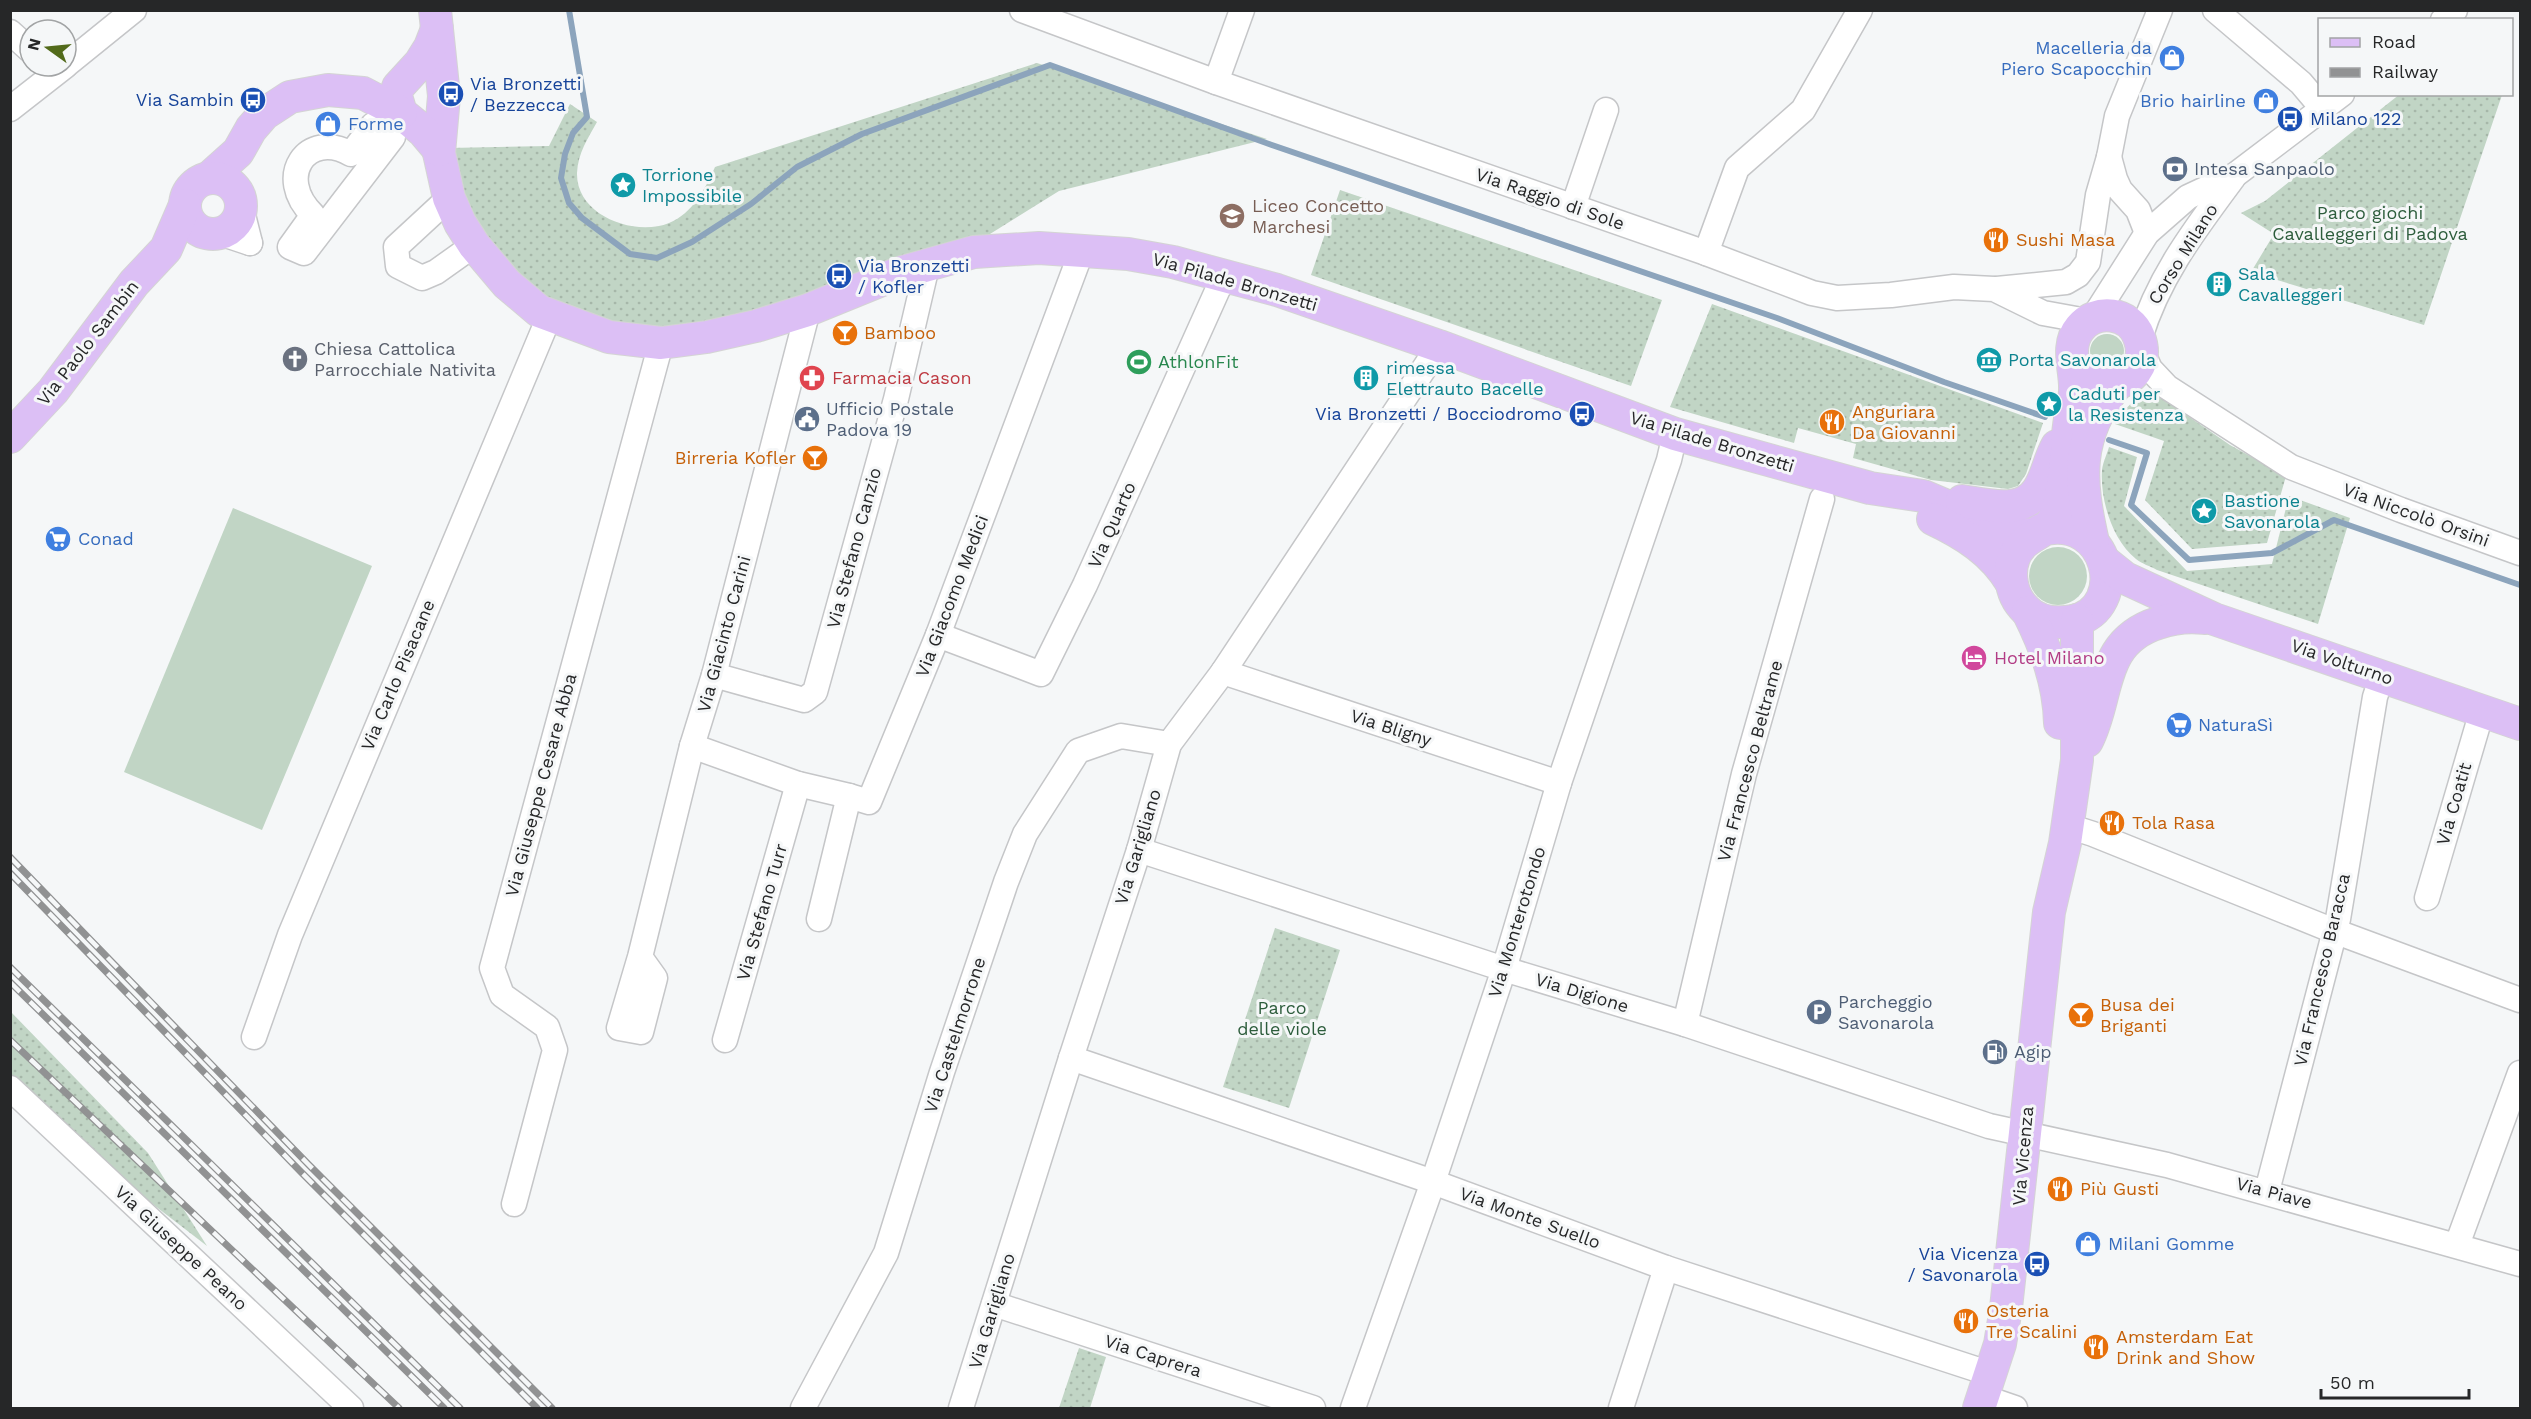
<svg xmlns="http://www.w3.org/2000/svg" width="2531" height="1419" font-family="'Work Sans',sans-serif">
<defs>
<pattern id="grass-dots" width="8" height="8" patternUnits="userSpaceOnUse" patternTransform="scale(1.5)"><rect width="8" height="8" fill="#c1d5c5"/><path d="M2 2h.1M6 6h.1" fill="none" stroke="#a6b7a9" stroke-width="1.8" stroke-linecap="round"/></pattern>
</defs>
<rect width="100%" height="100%" fill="#f5f7f8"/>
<g fill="url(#grass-dots)">
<path d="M1037 63 1267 139 1059 191 974 244 710 324 639 328 572 313 532 289 484 237 461 190 449 148 549 146 570 104 597 122C588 138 578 153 577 173 576 216 635 237 669 223 693 213 705 189 715 167Z"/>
<polygon points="2400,94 2502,95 2424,325 2251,272 2274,234 2241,213 2265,201"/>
<polygon points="1340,190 1662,300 1631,386 1311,275"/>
<polygon points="1712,304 2043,423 2026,474 2018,486 2008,489 1931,480 1853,458 1856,444 1798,428 1794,443 1670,407"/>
<path d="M2152 394 2166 401 2230 445 2286 476 2267 543 2192 549 2145 500 2164 441 2115 424C2123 409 2135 397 2152 394Z"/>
<path d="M2109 447 2137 457 2124 506 2187 571 2272 564 2289 496 2350 518 2318 624 2157 570C2150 566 2142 564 2136 559 2112 540 2100 499 2102 470 2103 462 2107 454 2109 447Z"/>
<polygon points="1275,928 1340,950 1289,1108 1223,1087"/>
<polygon points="10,1011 148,1153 207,1246 124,1182 11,1074"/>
<polygon points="1079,1348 1106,1357 1090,1408 1059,1408"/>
</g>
<g fill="#c1d5c5">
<circle cx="2107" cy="351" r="17"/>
<polygon points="233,508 372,566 262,830 124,772"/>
<circle cx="2058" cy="576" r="29"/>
</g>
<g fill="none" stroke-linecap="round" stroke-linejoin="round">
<g stroke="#8ca4bc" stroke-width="6">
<polyline points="569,10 587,117 573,133 565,154 561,178 569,203 582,218 630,254 657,258 692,242 751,204 797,167 862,134 1050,65 1269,144 1777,318 1944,382 2045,417"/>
<polyline points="2109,440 2147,453 2131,505 2189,560 2272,553 2334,520 2520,585"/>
</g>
<defs>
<g id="minor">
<polyline points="1022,10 1216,82 1706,253 1812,293 1837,298 1891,295 1954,287 1994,289 2043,313 2087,321"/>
<polyline points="2215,10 2301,83 2323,109"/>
<polyline points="2443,20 2455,10"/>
<polyline points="10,32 30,50"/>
<polyline points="66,65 134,10"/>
<polyline points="1216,82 1242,10"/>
<polyline points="10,109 65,66"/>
<path d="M373 125 385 135 388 132 393 137 304 253 290 247 313 215C274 177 307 129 351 154Z"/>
<polyline points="2109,157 2115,179 2120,190 2138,210 2147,233"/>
<polyline points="449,198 396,247 398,266 422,278 436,272 474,245"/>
<polyline points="241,207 250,243"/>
<polyline points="1573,207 1606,110"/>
<polyline points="220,233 250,243"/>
<polyline points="1706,253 1737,168 1803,110 1860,10"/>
<polyline points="1997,289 2066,282 2078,275 2088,262 2098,195 2109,157 2117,116 2160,10"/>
<polyline points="2093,318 2147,233 2188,197 2235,175 2342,94"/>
<path d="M2140 338C2158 277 2196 228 2233 178"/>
<polyline points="2142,351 2150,369 2167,387 2291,467 2401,510 2520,553"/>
<polyline points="938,635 1041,674 1085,585 1218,289 1228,276"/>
<polyline points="1223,672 1559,783"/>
<polyline points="714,675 804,700 815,692 896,399 927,266"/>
<polyline points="692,746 798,784 849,796"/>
<polyline points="2068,826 2093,834 2334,931 2520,1000"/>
<polyline points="1139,850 1504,969 1685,1024 1989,1126 2167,1165 2520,1264"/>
<polyline points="2427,898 2482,711"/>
<polyline points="819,919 849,796 869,802 938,635 1082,250"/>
<polyline points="640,957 655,978 641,1032 619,1028 640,957 692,746 714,675 808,310"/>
<polyline points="1685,1024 1744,774 1822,499"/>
<polyline points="254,1037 290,935 549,317"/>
<polyline points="725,1040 798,784"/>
<polyline points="1071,1058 1433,1182 1666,1268 1991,1374"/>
<polyline points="10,1088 351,1408"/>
<polyline points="2267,1191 2338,919 2375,697 2382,676"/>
<polyline points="514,1204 555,1050 547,1027 502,995 492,968 661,343"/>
<polyline points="2457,1245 2520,1073"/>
<polyline points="994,1304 1313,1408"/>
<polyline points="1983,1397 2015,1408"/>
<polyline points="803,1408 886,1253 942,1072 1006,882 1025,834 1078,751 1121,736 1169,744"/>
<polyline points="961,1408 1071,1058 1139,850 1169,744 1223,672 1439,346"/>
<polyline points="1353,1408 1433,1182 1504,969 1559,783 1669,460 1675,434"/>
<polyline points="1621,1408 1666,1268"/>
</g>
<g id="major">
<polyline points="435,10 444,96 439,153 449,198 460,223 474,245 507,284 539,311 609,337 661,343 707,337 756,326 808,310 899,273 974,252 1039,248 1128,254 1173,262 1277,290 1439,346 1675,434 1870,488 1923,496 2003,530 2021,535 2034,534"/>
<polyline points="437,29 430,47 420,63 398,87 396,96 401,113 423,131 439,150"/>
<polyline points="209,178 238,152 251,129 264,114 290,97 328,90 363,93 401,113"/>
<circle cx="213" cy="206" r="28"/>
<polyline points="10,437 53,391 134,283 166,249 185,205"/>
<path d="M1962 501C1987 505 2022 515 2038 490 2047 477 2049 460 2057 446"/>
<path d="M1933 519C1965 534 1993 552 2011 582"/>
<path d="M2041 530C2109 512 2131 608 2073 621 2056 624 2039 623 2026 610 2009 594 2005 563 2022 545 2031 535 2048 531 2054 519 2062 502 2063 481 2066 462 2068 450 2067 438 2069 426 2070 414 2075 402 2075 390 2076 370 2065 346 2080 328 2096 308 2130 312 2139 337 2156 381 2094 406 2073 361"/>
<path d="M2093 542C2079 480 2075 437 2117 384"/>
<polyline points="2105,562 2125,578 2214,619 2520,724"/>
<path d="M2028 612C2046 648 2059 683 2060 723"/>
<path d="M2087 741C2110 696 2098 642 2158 623 2173 618 2189 616 2204 618"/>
<polyline points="1979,1408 2000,1344 2006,1308 2049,912 2065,843 2077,760 2077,620"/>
</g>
</defs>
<use href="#minor" stroke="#c5c6c8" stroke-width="27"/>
<use href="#major" stroke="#d4d4d4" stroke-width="34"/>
<use href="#minor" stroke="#fff" stroke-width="24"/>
<use href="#major" stroke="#dcbff5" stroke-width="32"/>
<defs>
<g id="rail">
<polyline points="10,857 308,1164 552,1408"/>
<polyline points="10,873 301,1172 537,1408"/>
<polyline points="10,967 460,1408"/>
<polyline points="10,982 444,1408"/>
<polyline points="10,1040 399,1408"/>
</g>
</defs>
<use href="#rail" stroke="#919293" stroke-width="7"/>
<use href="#rail" stroke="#f5f7f8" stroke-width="4.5" stroke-dasharray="14" stroke-linecap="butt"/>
</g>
<defs>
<symbol id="shop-disc" viewBox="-11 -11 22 22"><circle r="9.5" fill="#3f7fe0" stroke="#f5f7f8"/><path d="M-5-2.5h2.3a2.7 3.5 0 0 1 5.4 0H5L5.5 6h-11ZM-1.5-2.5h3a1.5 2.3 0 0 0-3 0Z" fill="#fff"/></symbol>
<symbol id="bus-disc" viewBox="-11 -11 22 22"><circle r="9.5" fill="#1a4fb4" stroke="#f5f7f8"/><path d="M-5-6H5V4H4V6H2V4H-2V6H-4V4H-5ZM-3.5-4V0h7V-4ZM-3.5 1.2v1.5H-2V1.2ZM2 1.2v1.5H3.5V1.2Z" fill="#fff"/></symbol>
<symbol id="bank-disc" viewBox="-11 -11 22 22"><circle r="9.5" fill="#5c6f8a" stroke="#f5f7f8"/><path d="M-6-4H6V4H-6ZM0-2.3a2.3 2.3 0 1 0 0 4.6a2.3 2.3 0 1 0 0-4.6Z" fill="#fff"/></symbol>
<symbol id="sight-disc" viewBox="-11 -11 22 22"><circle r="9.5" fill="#0f9aa8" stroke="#f5f7f8"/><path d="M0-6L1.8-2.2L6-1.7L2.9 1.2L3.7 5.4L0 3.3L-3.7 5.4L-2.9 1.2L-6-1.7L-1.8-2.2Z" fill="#fff"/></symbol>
<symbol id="school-disc" viewBox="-11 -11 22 22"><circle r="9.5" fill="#8d6e63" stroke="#f5f7f8"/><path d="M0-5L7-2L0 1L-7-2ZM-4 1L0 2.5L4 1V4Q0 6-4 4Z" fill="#fff"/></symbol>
<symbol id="restaurant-disc" viewBox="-11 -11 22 22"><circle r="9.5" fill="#e8710a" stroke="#f5f7f8"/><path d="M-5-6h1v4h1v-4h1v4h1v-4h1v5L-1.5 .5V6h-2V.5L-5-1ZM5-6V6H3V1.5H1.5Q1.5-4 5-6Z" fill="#fff"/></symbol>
<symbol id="building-disc" viewBox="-11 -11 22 22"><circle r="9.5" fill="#0f9aa8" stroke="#f5f7f8"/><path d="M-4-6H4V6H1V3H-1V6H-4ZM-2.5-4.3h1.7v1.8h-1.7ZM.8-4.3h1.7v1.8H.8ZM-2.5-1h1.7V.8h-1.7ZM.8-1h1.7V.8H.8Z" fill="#fff"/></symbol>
<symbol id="bar-disc" viewBox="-11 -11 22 22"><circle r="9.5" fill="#e8710a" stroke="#f5f7f8"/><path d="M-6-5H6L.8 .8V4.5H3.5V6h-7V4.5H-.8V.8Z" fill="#fff"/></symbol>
<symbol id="church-disc" viewBox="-11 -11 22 22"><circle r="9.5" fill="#6b7280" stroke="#f5f7f8"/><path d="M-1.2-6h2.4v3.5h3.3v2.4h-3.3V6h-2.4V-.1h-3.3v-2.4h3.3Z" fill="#fff"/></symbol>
<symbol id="museum-disc" viewBox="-11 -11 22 22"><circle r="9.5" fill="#0f9aa8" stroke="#f5f7f8"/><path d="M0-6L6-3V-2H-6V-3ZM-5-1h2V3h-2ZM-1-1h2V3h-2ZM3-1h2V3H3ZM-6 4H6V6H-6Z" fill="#fff"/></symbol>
<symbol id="stadium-disc" viewBox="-11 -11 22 22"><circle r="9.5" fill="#2e9e5b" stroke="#f5f7f8"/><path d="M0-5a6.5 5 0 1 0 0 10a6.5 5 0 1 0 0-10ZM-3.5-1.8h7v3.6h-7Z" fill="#fff"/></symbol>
<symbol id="pharmacy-disc" viewBox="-11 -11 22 22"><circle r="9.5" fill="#e0444e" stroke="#f5f7f8"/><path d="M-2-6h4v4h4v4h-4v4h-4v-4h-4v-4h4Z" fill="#fff"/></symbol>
<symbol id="civic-disc" viewBox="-11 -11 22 22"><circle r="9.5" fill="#5c6f8a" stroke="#f5f7f8"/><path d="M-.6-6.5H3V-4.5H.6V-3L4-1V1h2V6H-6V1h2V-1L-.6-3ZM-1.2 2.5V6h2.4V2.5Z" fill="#fff"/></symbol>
<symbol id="supermarket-disc" viewBox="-11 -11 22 22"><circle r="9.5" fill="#3f7fe0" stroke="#f5f7f8"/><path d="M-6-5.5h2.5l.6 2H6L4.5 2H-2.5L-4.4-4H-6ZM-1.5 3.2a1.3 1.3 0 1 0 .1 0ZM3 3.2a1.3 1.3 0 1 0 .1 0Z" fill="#fff"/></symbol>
<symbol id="hotel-disc" viewBox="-11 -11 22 22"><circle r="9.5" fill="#d1479c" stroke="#f5f7f8"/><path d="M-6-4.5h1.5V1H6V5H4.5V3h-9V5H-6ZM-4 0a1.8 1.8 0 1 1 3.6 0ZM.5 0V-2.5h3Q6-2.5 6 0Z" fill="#fff"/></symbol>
<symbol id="parking-disc" viewBox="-11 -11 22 22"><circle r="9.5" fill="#5c6f8a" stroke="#f5f7f8"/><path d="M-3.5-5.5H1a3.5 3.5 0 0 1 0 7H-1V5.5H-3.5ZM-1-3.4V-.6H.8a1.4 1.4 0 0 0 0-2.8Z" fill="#fff"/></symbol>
<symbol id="fuel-disc" viewBox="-11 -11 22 22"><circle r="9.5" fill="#5c6f8a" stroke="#f5f7f8"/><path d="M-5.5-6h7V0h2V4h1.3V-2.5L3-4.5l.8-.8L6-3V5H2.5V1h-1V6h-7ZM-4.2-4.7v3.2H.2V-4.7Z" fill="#fff"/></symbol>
</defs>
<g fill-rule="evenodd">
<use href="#shop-disc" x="2157" y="43" width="30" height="30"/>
<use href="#bus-disc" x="436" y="79" width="30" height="30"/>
<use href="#bus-disc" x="238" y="85" width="30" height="30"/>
<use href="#shop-disc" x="2251" y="86" width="30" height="30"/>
<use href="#bus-disc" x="2275" y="104" width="30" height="30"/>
<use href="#shop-disc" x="313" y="109" width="30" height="30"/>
<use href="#bank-disc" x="2160" y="154" width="30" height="30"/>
<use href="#sight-disc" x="608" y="170" width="30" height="30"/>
<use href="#school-disc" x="1217" y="201" width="30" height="30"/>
<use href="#restaurant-disc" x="1981" y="225" width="30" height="30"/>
<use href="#bus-disc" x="824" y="261" width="30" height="30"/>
<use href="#building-disc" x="2204" y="269" width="30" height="30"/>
<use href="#bar-disc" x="830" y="318" width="30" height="30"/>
<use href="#church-disc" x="280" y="344" width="30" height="30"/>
<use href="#museum-disc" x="1974" y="345" width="30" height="30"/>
<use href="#stadium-disc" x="1124" y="347" width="30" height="30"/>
<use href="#pharmacy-disc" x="797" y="363" width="30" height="30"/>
<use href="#building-disc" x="1351" y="363" width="30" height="30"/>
<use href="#sight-disc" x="2034" y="389" width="30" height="30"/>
<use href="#bus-disc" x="1567" y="399" width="30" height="30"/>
<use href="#civic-disc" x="792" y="404" width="30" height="30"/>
<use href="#restaurant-disc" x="1817" y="407" width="30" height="30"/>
<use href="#bar-disc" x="800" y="443" width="30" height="30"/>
<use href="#sight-disc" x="2189" y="496" width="30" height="30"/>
<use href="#supermarket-disc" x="43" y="524" width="30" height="30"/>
<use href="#hotel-disc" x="1959" y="643" width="30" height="30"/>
<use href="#supermarket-disc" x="2164" y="710" width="30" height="30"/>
<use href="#restaurant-disc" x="2097" y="808" width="30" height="30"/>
<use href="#parking-disc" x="1804" y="997" width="30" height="30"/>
<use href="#bar-disc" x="2066" y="1000" width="30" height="30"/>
<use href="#fuel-disc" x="1980" y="1037" width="30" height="30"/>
<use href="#restaurant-disc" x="2045" y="1174" width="30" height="30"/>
<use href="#shop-disc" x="2073" y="1229" width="30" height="30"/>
<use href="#bus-disc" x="2022" y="1249" width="30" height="30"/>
<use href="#restaurant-disc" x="1951" y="1306" width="30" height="30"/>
<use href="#restaurant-disc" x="2081" y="1332" width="30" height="30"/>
</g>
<g text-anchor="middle" stroke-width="6" stroke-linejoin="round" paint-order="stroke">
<g font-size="18" fill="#366cbe" stroke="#f5f7f8" text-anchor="start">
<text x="2152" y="54" text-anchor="end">Macelleria da<tspan x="2152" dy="21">Piero Scapocchin</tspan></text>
<text x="2246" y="107" text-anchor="end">Brio hairline</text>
<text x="348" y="130">Forme</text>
<text x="78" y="545">Conad</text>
<text x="2198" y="731">NaturaSì</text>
<text x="2108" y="1250">Milani Gomme</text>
</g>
<g font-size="18" fill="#164399" stroke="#f5f7f8" text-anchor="start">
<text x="470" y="90">Via Bronzetti<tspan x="470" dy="21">/ Bezzecca</tspan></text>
<text x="234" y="106" text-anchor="end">Via Sambin</text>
<text x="2310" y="125">Milano 122</text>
<text x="858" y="272">Via Bronzetti<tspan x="858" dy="21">/ Kofler</tspan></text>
<text x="1562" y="420" text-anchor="end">Via Bronzetti / Bocciodromo</text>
<text x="2018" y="1260" text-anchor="end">Via Vicenza<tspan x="2018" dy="21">/ Savonarola</tspan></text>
</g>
<g font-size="18" fill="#4e5e75" stroke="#f5f7f8" text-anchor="start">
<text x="2194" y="175">Intesa Sanpaolo</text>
<text x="826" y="415">Ufficio Postale<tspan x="826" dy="21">Padova 19</tspan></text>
<text x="1838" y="1008">Parcheggio<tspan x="1838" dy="21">Savonarola</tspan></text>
<text x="2014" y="1058">Agip</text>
</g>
<g font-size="18" fill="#0d838f" stroke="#f5f7f8" text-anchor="start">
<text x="642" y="181">Torrione<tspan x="642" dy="21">Impossibile</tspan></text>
<text x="2238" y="280">Sala<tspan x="2238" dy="21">Cavalleggeri</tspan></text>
<text x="2008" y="366">Porta Savonarola</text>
<text x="1386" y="374">rimessa<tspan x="1386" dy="21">Elettrauto Bacelle</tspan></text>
<text x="2068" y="400">Caduti per<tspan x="2068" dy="21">la Resistenza</tspan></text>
<text x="2224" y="507">Bastione<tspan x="2224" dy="21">Savonarola</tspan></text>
</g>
<g font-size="18" fill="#262728" stroke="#f5f7f8">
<text transform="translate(1550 199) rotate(19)" y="6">Via Raggio di Sole</text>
<text transform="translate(2183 254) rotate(-58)" y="6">Corso Milano</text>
<text transform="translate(1235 282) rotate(16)" y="6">Via Pilade Bronzetti</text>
<text transform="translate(88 343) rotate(-52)" y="6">Via Paolo Sambin</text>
<text transform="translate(1712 442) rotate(17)" y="6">Via Pilade Bronzetti</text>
<text transform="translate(2416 515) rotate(20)" y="6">Via Niccolò Orsini</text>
<text transform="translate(1112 525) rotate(-66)" y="6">Via Quarto</text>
<text transform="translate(854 548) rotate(-75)" y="6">Via Stefano Canzio</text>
<text transform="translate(952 596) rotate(-69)" y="6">Via Giacomo Medici</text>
<text transform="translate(724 634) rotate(-75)" y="6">Via Giacinto Carini</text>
<text transform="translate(2342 662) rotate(19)" y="6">Via Volturno</text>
<text transform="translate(398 675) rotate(-67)" y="6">Via Carlo Pisacane</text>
<text transform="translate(1391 728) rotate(18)" y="6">Via Bligny</text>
<text transform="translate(1750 761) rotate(-75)" y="6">Via Francesco Beltrame</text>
<text transform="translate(541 785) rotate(-75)" y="6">Via Giuseppe Cesare Abba</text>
<text transform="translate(2454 804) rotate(-74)" y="6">Via Coatit</text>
<text transform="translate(1138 847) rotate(-73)" y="6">Via Garigliano</text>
<text transform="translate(762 912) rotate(-74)" y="6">Via Stefano Turr</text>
<text transform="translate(1517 922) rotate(-73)" y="6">Via Monterotondo</text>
<text transform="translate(2322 970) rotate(-77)" y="6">Via Francesco Baracca</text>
<text transform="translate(1582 993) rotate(17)" y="6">Via Digione</text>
<text transform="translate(955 1035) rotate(-72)" y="6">Via Castelmorrone</text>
<text transform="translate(2023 1156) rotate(-85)" y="6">Via Vicenza</text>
<text transform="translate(2274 1193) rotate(15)" y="6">Via Piave</text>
<text transform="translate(1530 1218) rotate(20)" y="6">Via Monte Suello</text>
<text transform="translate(181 1248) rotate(43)" y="6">Via Giuseppe Peano</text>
<text transform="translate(992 1311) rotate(-73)" y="6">Via Garigliano</text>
<text transform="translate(1153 1356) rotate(18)" y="6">Via Caprera</text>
</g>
<g font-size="18" fill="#785e54" stroke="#f5f7f8" text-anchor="start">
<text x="1252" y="212">Liceo Concetto<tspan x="1252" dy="21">Marchesi</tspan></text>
</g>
<g font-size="18" fill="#2d5d3c" stroke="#f5f7f8">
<text x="2370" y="219">Parco giochi<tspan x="2370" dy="21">Cavalleggeri di Padova</tspan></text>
<text x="1282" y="1014">Parco<tspan x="1282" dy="21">delle viole</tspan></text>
</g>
<g font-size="18" fill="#c56008" stroke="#f5f7f8" text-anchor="start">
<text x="2016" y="246">Sushi Masa</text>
<text x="864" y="339">Bamboo</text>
<text x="1852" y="418">Anguriara<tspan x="1852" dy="21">Da Giovanni</tspan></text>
<text x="796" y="464" text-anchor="end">Birreria Kofler</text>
<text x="2132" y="829">Tola Rasa</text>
<text x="2100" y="1011">Busa dei<tspan x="2100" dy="21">Briganti</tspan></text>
<text x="2080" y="1195">Più Gusti</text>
<text x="1986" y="1317">Osteria<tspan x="1986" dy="21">Tre Scalini</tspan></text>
<text x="2116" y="1343">Amsterdam Eat<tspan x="2116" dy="21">Drink and Show</tspan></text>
</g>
<g font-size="18" fill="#5b616d" stroke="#f5f7f8" text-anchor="start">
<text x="314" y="355">Chiesa Cattolica<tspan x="314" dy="21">Parrocchiale Nativita</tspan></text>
</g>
<g font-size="18" fill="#27864d" stroke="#f5f7f8" text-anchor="start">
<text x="1158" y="368">AthlonFit</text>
</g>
<g font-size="18" fill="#be3a42" stroke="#f5f7f8" text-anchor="start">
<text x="832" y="384">Farmacia Cason</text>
</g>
<g font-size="18" fill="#b23c85" stroke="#f5f7f8" text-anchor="start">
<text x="1994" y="664">Hotel Milano</text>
</g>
</g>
<rect width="2531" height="1419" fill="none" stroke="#262728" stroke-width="24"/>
<rect x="2318" y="18" width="195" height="78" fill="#f5f7f8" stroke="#a2a4a5" stroke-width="1.5"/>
<rect x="2330" y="38" width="30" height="9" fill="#dcbff5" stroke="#a2a4a5" stroke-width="1.5"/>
<text x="2372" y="48" font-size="18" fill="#262728">Road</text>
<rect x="2330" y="68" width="30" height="9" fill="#919293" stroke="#a2a4a5" stroke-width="1.5"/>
<text x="2372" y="78" font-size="18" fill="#262728">Railway</text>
<g transform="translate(48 48) rotate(285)"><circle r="28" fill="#f5f7f8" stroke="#a2a4a5" stroke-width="1.5"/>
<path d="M0-4.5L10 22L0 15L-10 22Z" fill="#526a1a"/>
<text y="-9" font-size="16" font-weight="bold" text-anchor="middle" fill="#262728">N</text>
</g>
<path d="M2321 1389v9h148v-9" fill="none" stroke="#262728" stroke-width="3"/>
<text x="2330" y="1389" font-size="18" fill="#262728" stroke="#f5f7f8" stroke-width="4.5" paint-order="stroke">50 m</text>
</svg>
